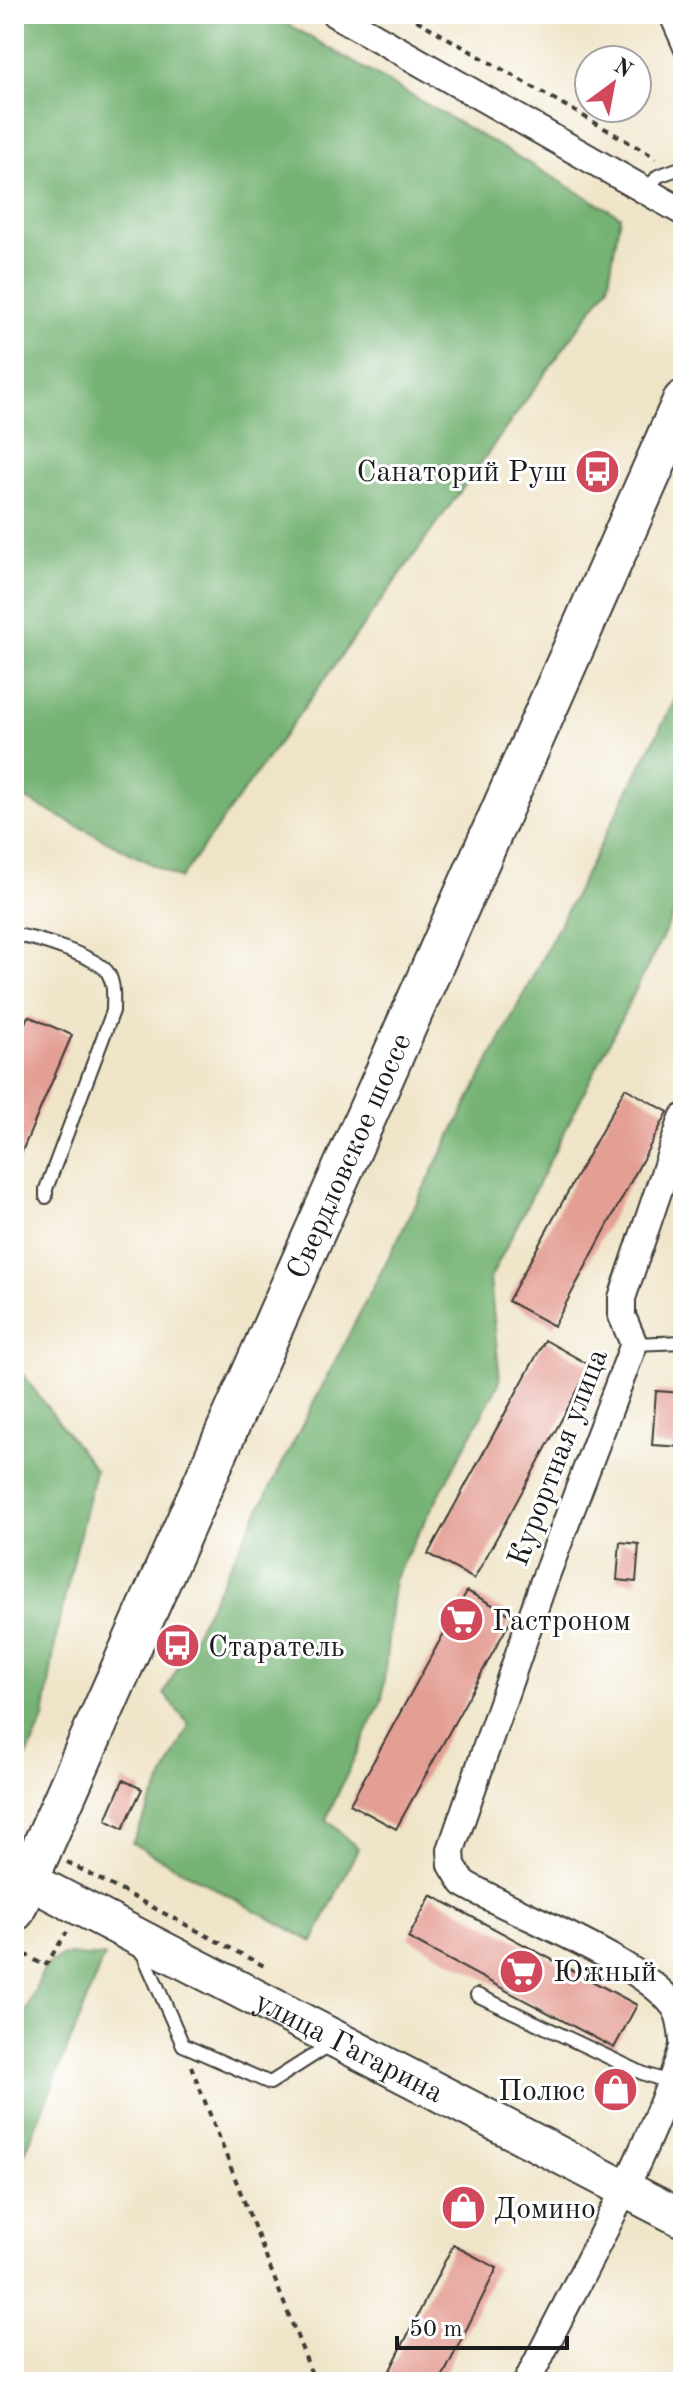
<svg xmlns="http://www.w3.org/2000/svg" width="697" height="2396" font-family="'Old Standard TT',serif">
<rect width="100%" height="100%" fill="#fff"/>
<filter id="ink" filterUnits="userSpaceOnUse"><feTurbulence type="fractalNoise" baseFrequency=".0125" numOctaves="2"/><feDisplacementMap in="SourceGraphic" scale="16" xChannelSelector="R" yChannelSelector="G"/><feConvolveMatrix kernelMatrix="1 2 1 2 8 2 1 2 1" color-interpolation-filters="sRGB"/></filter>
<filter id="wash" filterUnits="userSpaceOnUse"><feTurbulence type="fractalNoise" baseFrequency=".006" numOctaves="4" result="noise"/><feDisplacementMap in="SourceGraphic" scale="32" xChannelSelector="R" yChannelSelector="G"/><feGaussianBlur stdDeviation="1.8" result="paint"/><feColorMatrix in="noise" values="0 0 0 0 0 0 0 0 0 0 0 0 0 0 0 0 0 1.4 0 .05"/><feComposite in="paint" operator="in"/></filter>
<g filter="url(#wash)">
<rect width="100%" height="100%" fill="#efe4c7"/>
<g fill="#74b273" stroke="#486748" stroke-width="2">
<polygon points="14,14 270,14 620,216 608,287 180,879 14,793"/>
<polygon points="683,684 683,896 490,1279 500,1381 394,1579 382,1700 326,1819 358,1848 313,1942 132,1843 189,1725 164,1694"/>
<polygon points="14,1363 95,1470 57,1630 44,1719 14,1785"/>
<polygon points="63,1955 104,1957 14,2180 14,2041 45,1966"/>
</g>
<g id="blocks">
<g fill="#e49f94">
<polygon points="28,1016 72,1035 14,1170 14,1049"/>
<polygon points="625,1088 668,1112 554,1326 508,1301"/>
<polygon points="545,1340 591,1366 474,1579 428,1554"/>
<polygon points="656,1391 683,1393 683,1447 652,1445"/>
<polygon points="620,1542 639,1544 636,1582 617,1580"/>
<polygon points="467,1591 513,1616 396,1829 350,1804"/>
<polygon points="123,1780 142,1789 123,1829 106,1820"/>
<polygon points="431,1895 637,2005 614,2048 408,1938"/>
<polygon points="607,2075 633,2088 624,2104 599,2091"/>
<polygon points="455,2193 480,2206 472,2222 446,2209"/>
<polygon points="453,2245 497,2268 440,2382 384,2382"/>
</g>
</g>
</g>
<g filter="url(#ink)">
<use href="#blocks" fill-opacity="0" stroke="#3c3a36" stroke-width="2"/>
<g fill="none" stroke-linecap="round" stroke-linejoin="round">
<defs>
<g id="lane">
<polyline points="665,14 683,55"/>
<polyline points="646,191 658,176 683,167"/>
<path d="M14 935C33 937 99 957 108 973 115 985 113 998 113 1011L46 1189V1197"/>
<polyline points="634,1344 683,1342"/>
<polyline points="140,1947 183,2045 270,2083 331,2044"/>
<polyline points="477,1995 642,2073 671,2083"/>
</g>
<g id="street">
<polyline points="335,14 683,212"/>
<path d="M683 1118 622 1298V1316L634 1344 544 1581 451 1850 452 1865 463 1883C517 1915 640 1960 674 2006 681 2015 682 2029 683 2041"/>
<path d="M527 2382C581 2273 645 2163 683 2047"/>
</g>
<g id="secondary">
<path id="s1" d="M28 1880 683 2219"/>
</g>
<g id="primary">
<path id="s2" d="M14 1911 683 401"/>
</g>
</defs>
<use href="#lane" stroke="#3c3a36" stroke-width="16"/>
<use href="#street" stroke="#3c3a36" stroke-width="30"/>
<use href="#secondary" stroke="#3c3a36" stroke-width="40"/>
<use href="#primary" stroke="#3c3a36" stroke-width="44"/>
<g stroke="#3c3a36" stroke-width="4" stroke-dasharray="6 6" stroke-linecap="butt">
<polyline points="406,14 656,158"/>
<polyline points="67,1862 264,1966"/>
<polyline points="14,1948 45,1966 67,1932"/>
<polyline points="191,2066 315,2382"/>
</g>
<use href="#lane" stroke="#fff" stroke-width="12"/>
<use href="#street" stroke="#fff" stroke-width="26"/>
<use href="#secondary" stroke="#fff" stroke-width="36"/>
<use href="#primary" stroke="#fff" stroke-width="40"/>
</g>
</g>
<defs>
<symbol id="bus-disc" viewBox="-11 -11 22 22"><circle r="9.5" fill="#d1495b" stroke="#fff"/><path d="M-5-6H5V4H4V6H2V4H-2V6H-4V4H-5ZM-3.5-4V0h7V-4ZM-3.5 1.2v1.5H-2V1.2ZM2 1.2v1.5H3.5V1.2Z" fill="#fff"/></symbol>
<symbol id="supermarket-disc" viewBox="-11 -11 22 22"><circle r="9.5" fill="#d1495b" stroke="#fff"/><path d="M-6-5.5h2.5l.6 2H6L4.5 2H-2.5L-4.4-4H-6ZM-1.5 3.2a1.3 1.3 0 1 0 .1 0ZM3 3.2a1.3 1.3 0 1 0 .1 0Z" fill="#fff"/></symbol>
<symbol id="shop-disc" viewBox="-11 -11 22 22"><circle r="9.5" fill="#d1495b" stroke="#fff"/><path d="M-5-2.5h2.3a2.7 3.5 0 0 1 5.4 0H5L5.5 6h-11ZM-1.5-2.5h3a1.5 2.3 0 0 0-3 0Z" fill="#fff"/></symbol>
</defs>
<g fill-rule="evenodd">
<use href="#bus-disc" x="572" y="446" width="51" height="51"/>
<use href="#supermarket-disc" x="436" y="1594" width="51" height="51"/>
<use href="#bus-disc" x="152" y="1620" width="51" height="51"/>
<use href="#supermarket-disc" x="496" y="1946" width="51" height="51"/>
<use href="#shop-disc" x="590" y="2064" width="51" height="51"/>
<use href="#shop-disc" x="438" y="2182" width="51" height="51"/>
</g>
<g text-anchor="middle" stroke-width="6" stroke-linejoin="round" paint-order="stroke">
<g font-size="30" fill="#1c1c1c" stroke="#fff" text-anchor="start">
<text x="567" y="481" text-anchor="end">Санаторий Руш</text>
<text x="492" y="1630">Гастроном</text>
<text x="208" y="1656">Старатель</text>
<text x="553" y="1981">Южный</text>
<text x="585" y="2100" text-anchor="end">Полюс</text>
<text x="494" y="2218">Домино</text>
</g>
<g font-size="30" fill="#1c1c1c" stroke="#fff">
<text dy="10" stroke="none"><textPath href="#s2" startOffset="826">Свердловское шоссе</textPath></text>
<text transform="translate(557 1457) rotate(-69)" y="10">Курортная улица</text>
<text dy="10" stroke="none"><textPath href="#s1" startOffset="362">улица Гагарина</textPath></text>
</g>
</g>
<rect width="697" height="2396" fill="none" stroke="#fff" stroke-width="48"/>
<g transform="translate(613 84) rotate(32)"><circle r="38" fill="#ffffff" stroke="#a4a4a4" stroke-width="2"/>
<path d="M0-6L14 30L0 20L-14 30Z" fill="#d1495b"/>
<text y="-12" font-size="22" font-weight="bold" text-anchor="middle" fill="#1c1c1c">N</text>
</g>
<path d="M397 2336v12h170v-12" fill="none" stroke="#1c1c1c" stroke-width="4"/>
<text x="409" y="2336" font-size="24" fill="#1c1c1c" stroke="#ffffff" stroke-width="6" paint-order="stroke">50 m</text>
</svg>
